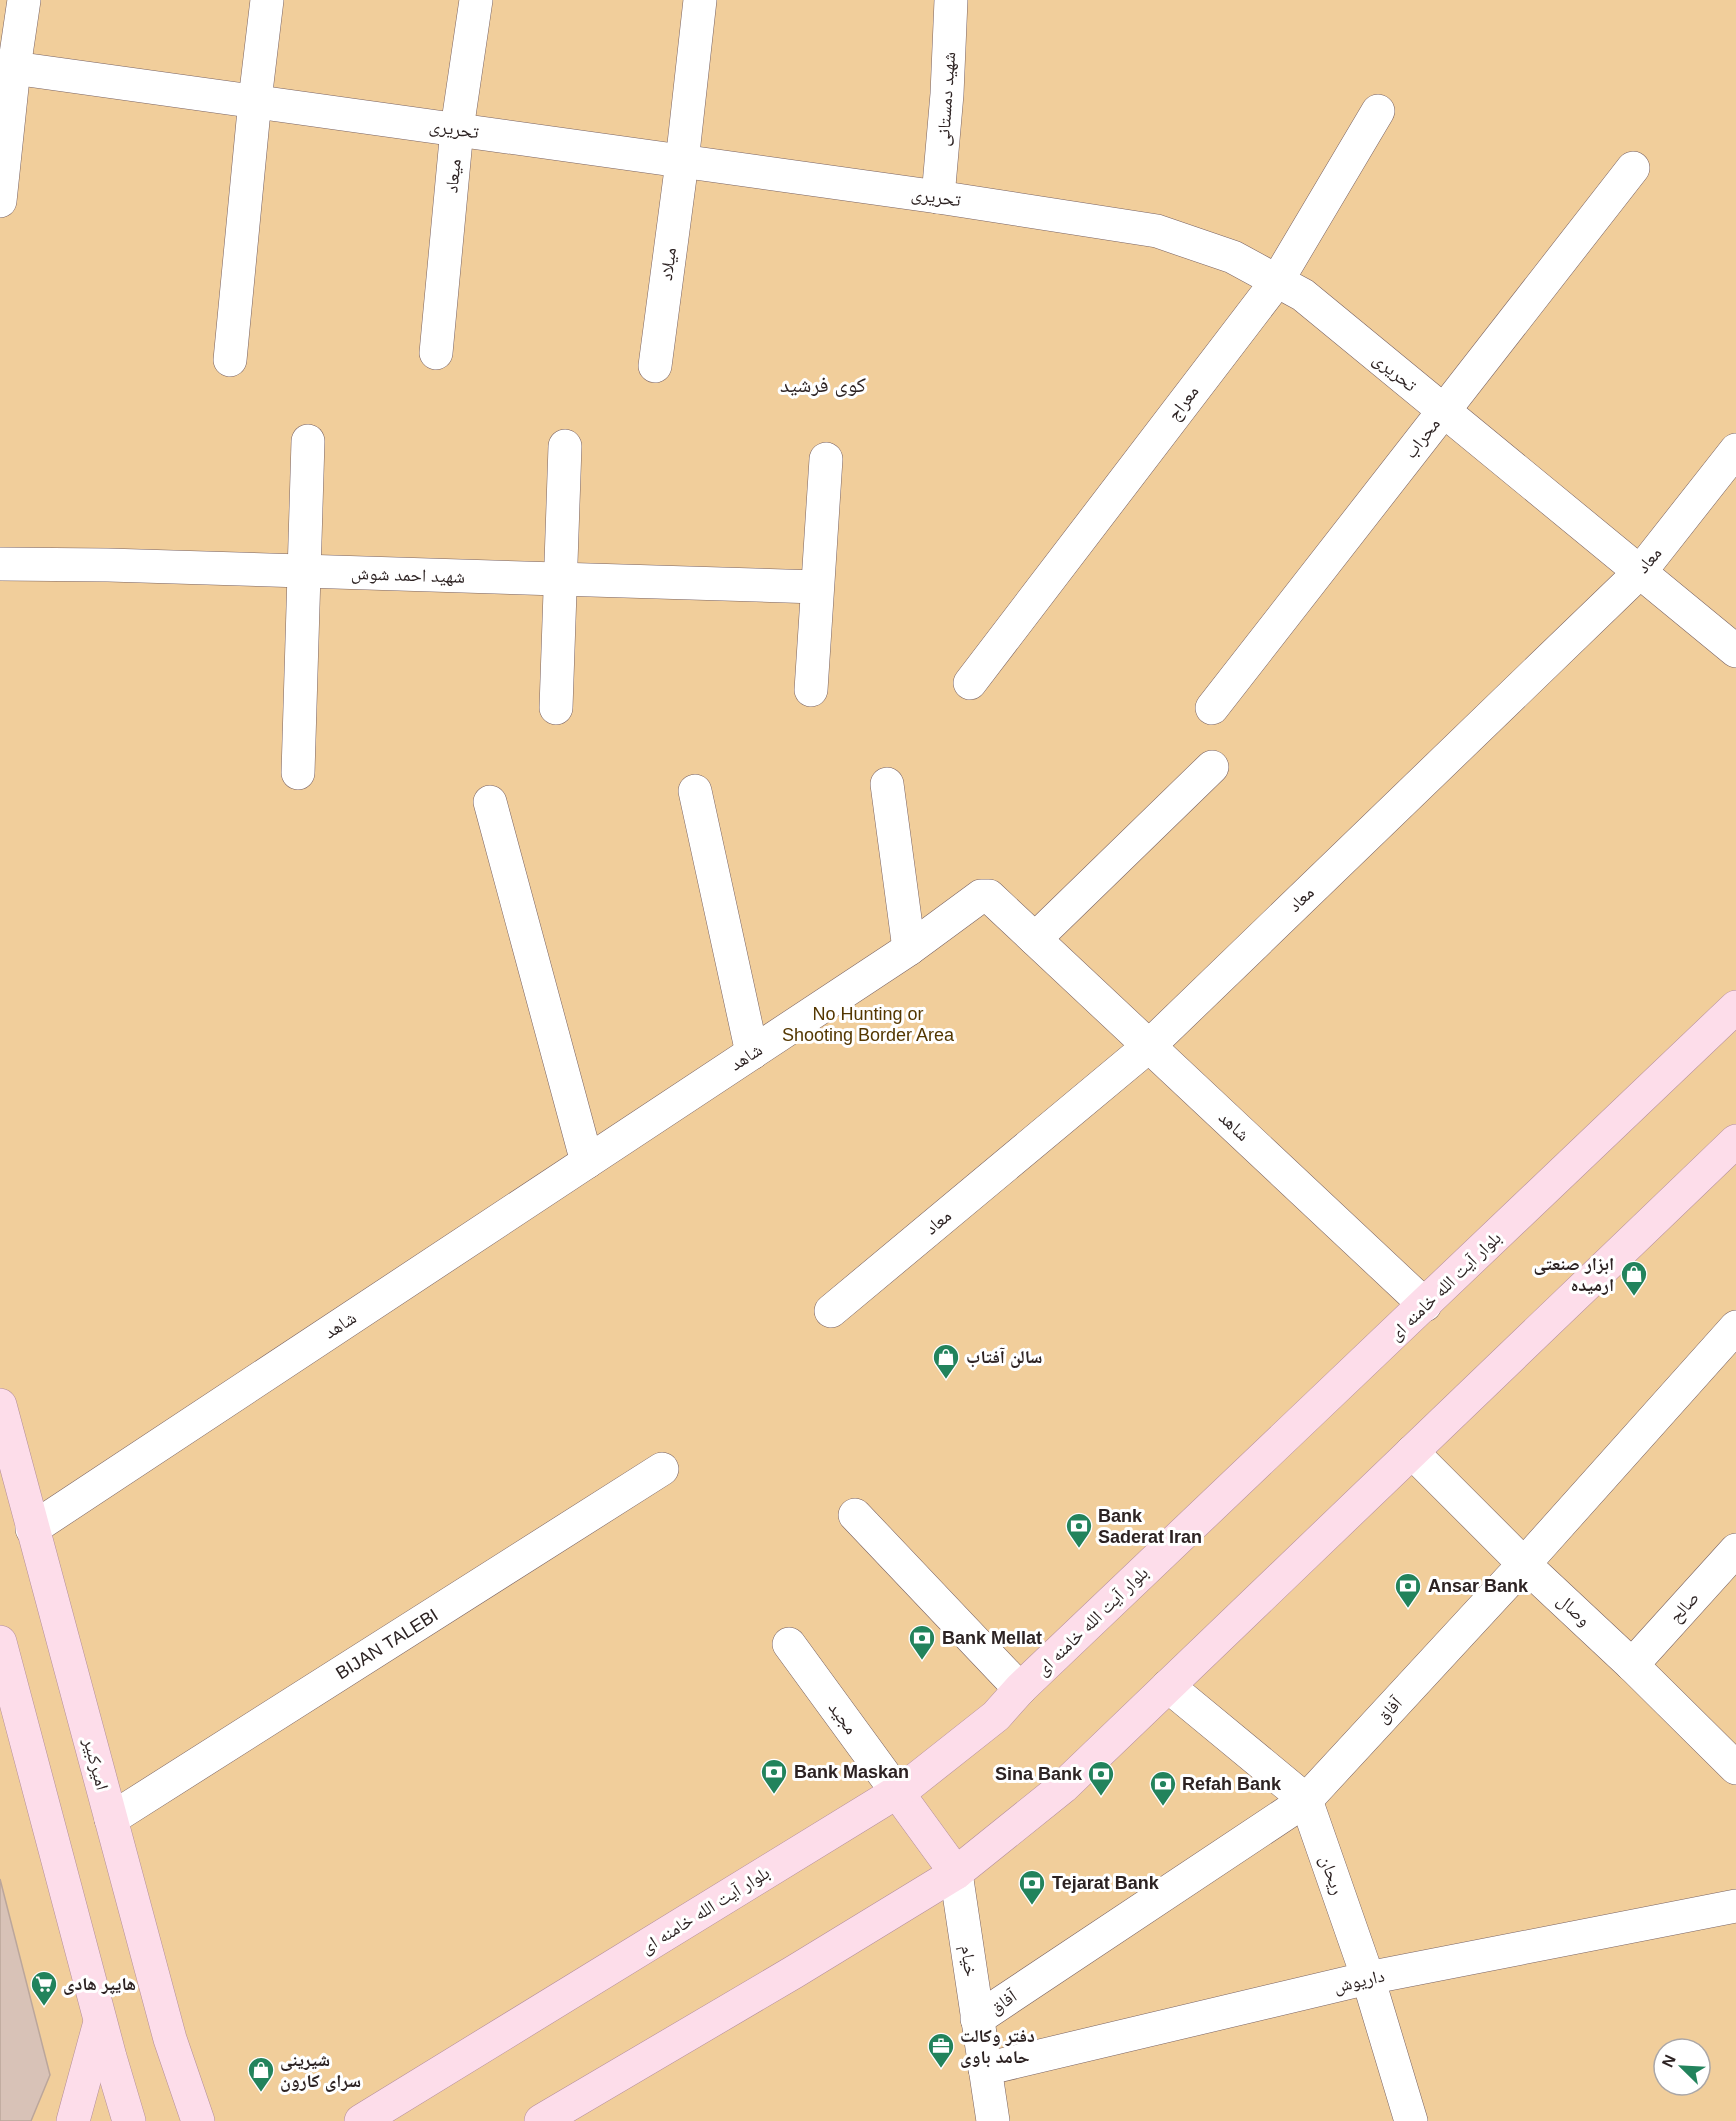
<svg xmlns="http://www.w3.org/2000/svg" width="1736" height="2121" font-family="Helvetica,'Noto Naskh Arabic',sans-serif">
  <rect width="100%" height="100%" fill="#f9dfde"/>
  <path fill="#f1ce9b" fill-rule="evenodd" d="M0,0H1736V2121H0ZM1664,2049H1700V2085H1664Z"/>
  <polygon fill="#d8c2b7" stroke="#bba69b" stroke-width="1.5" points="0,1879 50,2075 31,2121 0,2121"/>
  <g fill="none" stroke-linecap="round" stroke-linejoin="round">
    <g stroke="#796262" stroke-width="34">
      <g id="minor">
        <polyline points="0,66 938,197 1157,231 1233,257 1303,295 1736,651"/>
        <polyline points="938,197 947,94 951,0"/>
        <polyline points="0,201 14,68 24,0"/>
        <polyline points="436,353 457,129 476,0"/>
        <polyline points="230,360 255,100 267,0"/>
        <polyline points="655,366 682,162 700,0"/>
        <polyline points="0,564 108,565 817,587"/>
        <polyline points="970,683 1277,281 1378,111"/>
        <polyline points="811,690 826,459"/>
        <polyline points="556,708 565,446"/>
        <polyline points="1212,708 1633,168"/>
        <polyline points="298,773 308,441"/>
        <polyline points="887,784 909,949"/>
        <polyline points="695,791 752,1053"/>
        <polyline points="490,802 587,1162"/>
        <polyline points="1035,939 1212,767"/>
        <polyline points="831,1311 1149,1046 1640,572 1736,450"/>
        <polyline points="1412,1452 1524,1564 1632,1665 1736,1768"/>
        <polyline points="855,1515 1020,1689"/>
        <polyline points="32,1529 909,949 981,896 989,896 1425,1305"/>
        <polyline points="789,1644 897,1792"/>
        <polyline points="1632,1665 1736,1550"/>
        <polyline points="1168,1686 1306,1800 1368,1978 1411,2121"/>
        <polyline points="111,1819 662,1469"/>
        <polyline points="956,1873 993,2121"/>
        <polyline points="977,2019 1306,1800 1524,1564 1736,1327"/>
        <polyline points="985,2069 1368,1978 1736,1906"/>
      </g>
    </g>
    <g stroke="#b38d9b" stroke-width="34">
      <g id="major">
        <polyline points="0,1405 170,2039 198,2121"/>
        <polyline points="0,1642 110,2057 129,2121"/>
        <polyline points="897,1792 956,1873"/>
        <polyline points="73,2121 100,2022"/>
        <polyline points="361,2121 910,1784 996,1716 1020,1689 1736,1007"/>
        <polyline points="541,2121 794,1972 956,1873 1063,1787 1736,1141"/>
      </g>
    </g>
    <use href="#minor" stroke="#fff" stroke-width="33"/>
    <use href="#major" stroke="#fdddea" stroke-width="33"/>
  </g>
  <defs>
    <g id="shop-pin" transform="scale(1.35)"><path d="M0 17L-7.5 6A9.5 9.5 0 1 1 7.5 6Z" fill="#22835c" stroke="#fff"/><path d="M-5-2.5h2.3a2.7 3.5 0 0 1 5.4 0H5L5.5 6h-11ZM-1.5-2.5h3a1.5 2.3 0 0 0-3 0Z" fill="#fff"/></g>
    <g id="bank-pin" transform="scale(1.35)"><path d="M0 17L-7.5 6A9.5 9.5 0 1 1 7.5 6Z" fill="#22835c" stroke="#fff"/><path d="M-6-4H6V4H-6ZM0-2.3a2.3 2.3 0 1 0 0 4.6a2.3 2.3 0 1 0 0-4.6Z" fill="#fff"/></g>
    <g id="supermarket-pin" transform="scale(1.35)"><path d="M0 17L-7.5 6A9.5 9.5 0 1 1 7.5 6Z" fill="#22835c" stroke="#fff"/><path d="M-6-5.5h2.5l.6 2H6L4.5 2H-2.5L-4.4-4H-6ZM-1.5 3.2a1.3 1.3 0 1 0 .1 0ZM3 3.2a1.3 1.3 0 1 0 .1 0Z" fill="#fff"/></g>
    <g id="office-pin" transform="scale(1.35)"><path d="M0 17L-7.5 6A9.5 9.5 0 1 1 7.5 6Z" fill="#22835c" stroke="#fff"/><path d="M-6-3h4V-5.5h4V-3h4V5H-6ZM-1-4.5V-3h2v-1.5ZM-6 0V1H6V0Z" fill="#fff"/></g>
  </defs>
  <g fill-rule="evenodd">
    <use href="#shop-pin" x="1634" y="1274"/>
    <use href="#shop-pin" x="946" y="1357"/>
    <use href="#bank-pin" x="1079" y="1526"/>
    <use href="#bank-pin" x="1408" y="1586"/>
    <use href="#bank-pin" x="922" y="1638"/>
    <use href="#bank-pin" x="774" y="1772"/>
    <use href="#bank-pin" x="1101" y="1774"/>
    <use href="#bank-pin" x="1163" y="1784"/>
    <use href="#bank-pin" x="1032" y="1883"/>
    <use href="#supermarket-pin" x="44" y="1984"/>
    <use href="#office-pin" x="941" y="2046"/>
    <use href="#shop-pin" x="261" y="2070"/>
  </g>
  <g text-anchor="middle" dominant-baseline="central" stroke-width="6" stroke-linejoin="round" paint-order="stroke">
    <g font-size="18" fill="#2d2323" stroke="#fff">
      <text transform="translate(946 99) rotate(-86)">شهید دمستانی</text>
      <text transform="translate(454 129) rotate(8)">تحریری</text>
      <text transform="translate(453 176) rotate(-84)">میعاد</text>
      <text transform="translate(936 197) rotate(8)">تحریری</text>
      <text transform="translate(668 264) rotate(-82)">میلاد</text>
      <text transform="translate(1395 372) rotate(39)">تحریری</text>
      <text transform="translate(1183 403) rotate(-53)">معراج</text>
      <text transform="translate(1422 438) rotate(-52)">محراب</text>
      <text transform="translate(1649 560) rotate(-50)">معاد</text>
      <text transform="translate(408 575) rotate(2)">شهید احمد شوش</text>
      <text transform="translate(1301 899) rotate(-44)">معاد</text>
      <text transform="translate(746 1057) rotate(-33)">شاهد</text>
      <text transform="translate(1234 1126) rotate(43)">شاهد</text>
      <text transform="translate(938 1222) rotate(-40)">معاد</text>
      <text transform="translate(1445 1286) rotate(-44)">بلوار آیت الله خامنه ای</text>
      <text transform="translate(340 1325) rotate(-33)">شاهد</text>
      <text transform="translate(1684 1607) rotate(-48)">صالح</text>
      <text transform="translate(1574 1610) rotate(43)">وصال</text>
      <text transform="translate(1092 1621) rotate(-44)">بلوار آیت الله خامنه ای</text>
      <text transform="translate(387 1644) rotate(-32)">BIJAN TALEBI</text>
      <text transform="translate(1389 1710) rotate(-47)">آفاق</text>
      <text transform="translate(843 1718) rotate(54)">مجید</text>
      <text transform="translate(96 1764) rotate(75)">امیرکبیر</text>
      <text transform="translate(1332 1875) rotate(71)">ریحان</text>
      <text transform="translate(705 1910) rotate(-32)">بلوار آیت الله خامنه ای</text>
      <text transform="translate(969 1961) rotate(82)">خیام</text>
      <text transform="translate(1359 1981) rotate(-13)">داریوش</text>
      <text transform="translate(1003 2002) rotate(-34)">آفاق</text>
    </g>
    <g font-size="18" fill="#543700" stroke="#fff">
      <text x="868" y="1014">No Hunting or<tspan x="868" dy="21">Shooting Border Area</tspan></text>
    </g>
    <g font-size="18" font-weight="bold" fill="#2d2323" stroke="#fff" text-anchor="start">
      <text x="1614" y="1264" text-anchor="end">ابزار صنعتی<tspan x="1614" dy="21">ارمیده</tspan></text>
      <text x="966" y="1357">سالن آفتاب</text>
      <text x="1098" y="1516">Bank<tspan x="1098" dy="21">Saderat Iran</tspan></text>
      <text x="1428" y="1586">Ansar Bank</text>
      <text x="942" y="1638">Bank Mellat</text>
      <text x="794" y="1772">Bank Maskan</text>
      <text x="1082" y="1774" text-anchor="end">Sina Bank</text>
      <text x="1182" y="1784">Refah Bank</text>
      <text x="1052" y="1883">Tejarat Bank</text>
      <text x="63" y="1984">هایپر هادی</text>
      <text x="960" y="2036">دفتر وکالت<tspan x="960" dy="21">حامد باوی</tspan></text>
      <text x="280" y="2060">شیرینی<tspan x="280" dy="21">سرای کارون</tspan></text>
    </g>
    <g font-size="21" fill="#2d2323" stroke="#fff">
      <text x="823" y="384">کوی فرشید</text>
    </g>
  </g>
  <g transform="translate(1682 2067) rotate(294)"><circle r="28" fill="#ffffff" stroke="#aba7a7" stroke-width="1.5"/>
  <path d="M0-4.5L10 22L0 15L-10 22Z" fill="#22835c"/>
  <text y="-9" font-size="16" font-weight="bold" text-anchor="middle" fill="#2d2323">N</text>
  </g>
</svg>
